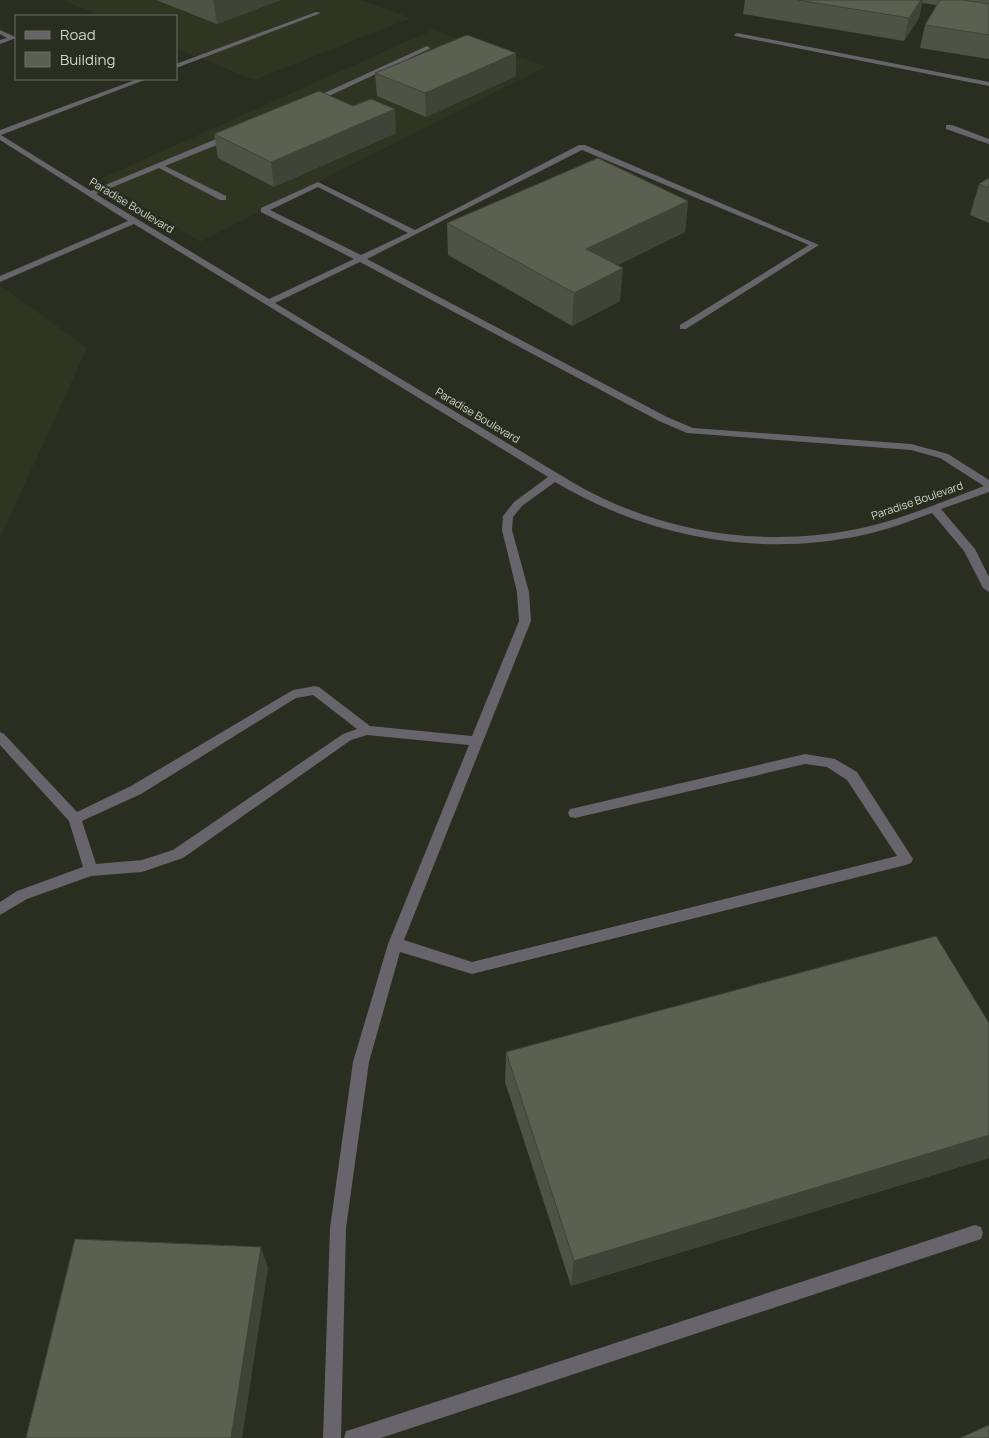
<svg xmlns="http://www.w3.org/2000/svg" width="989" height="1438" font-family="Manrope,sans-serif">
  <rect width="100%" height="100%" fill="#2a2e20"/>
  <g fill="#2f3520">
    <polygon points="62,0 361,0 411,18 254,80 176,48 176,16 101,16"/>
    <polygon points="432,30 547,66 200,242 100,179"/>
    <polygon points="0,285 87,348 0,538"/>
  </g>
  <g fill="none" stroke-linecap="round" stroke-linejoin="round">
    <g fill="#67646b" fill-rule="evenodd">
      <polygon points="316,12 321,13 176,68 176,64"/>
      <polygon points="0,30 15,37 16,38 0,44 0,40 7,38 0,34"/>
      <polygon points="737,33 989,82 989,86 735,36 734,35"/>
      <polygon points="427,46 430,48 429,49 314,103 307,101"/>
      <path d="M138,79H147L1,135L91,191L228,134H234V138L165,166L226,196V200H220L159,168L96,194L269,299L354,259L261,212V208L318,182L415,230L579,145H585L819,245L686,329H680V325L809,245L582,150L367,259L667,417L693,428L911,444L948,454L989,480V492L941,509L975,549L989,577V592L983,588L964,551L932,513C910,521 887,530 863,535C757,558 648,537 555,482L522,506L513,517L512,530L529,592L531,621L404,940L472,962L897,856L847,780L827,767L805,764L575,818L570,817L568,813L570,809L575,808L805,754L835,759L857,772L913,859L911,863L906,865L472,974L400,952L369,1062L346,1228L341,1438H323L330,1228L353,1062L388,944L469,745L367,735L351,740L183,858L142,872L91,876L27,899L0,915V902L17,891L83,867L69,821L0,745V732L4,734L77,812L131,786L293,690L315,686L319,687L370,726L472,736L519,621L517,592L502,530L503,516L514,502L548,477L134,224L0,282V276L128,221L0,140V130ZM318,187L408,233L361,255L270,210ZM360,262L659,421L687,433L911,450L940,458L984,486C944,501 903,519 862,528C763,549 659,533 572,482L275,303ZM313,695L357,729L343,734L173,850L142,860L96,864L82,821L141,794L296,698Z"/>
      <polygon points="946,125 952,125 989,139 989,144 946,129"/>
      <polygon points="975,1225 981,1227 983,1233 981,1239 975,1241 381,1438 344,1438 346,1431 353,1429"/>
    </g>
  </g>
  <g fill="#4e5345">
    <polygon points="156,0 280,0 217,24"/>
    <polygon points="745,0 989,0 989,59 920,48 925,25 937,5 922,3 919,18 904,41 743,14"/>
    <polygon points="516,53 516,76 426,117 377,96 375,73"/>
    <polygon points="396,133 274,187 218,158 214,134"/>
    <polygon points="989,178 989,223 970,215 979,184"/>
    <polygon points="688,201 685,232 617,265 620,301 572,326 448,255 447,223"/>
    <polygon points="989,1023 989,1158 571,1286 505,1082 506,1052"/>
  </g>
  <g fill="#404338">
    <polygon points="213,0 280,0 217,24"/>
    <polygon points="921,0 923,0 919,18 904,41 909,18"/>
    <polygon points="516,53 516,76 426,117 425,93"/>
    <polygon points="395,109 396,133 274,187 271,162"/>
    <polygon points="688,201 685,232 584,282 586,249"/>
    <polygon points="623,268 620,301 572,326 574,293"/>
    <polygon points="989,1135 989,1158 571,1286 574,1261"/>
    <polygon points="261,1247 268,1268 242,1438 231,1438"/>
  </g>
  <g fill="#5b6050" stroke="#404338">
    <polygon points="798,0 921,0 909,18"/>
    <polygon points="940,0 963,0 989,4 989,35 925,25"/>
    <polygon points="467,35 516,53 425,93 375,73"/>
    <polygon points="319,91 353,106 371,99 395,109 271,162 214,134"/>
    <polygon points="598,158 688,201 586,249 623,268 574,293 447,223"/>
    <polygon points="989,178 989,188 979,184"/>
    <polygon points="936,936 989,1023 989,1135 574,1261 506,1052"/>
    <polygon points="75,1239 261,1247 231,1438 26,1438"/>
    <polygon points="989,1425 989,1438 960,1438"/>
  </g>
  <g text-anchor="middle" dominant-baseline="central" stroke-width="4.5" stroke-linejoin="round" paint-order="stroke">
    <g font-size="11" fill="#d1d4cb" stroke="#2a2e20">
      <text transform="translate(132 205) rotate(31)">Paradise Boulevard</text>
      <text transform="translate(478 415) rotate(31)">Paradise Boulevard</text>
      <text transform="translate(917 500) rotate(-19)">Paradise Boulevard</text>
    </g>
  </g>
  <rect x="15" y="15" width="162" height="65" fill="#2a2e20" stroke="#6d7064"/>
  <rect x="25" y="31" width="25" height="8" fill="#67646b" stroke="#6d7064"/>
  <text x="60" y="40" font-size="15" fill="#d1d4cb">Road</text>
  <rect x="25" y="52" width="25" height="15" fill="#5b6050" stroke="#6d7064"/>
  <text x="60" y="65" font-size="15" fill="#d1d4cb">Building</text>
</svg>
